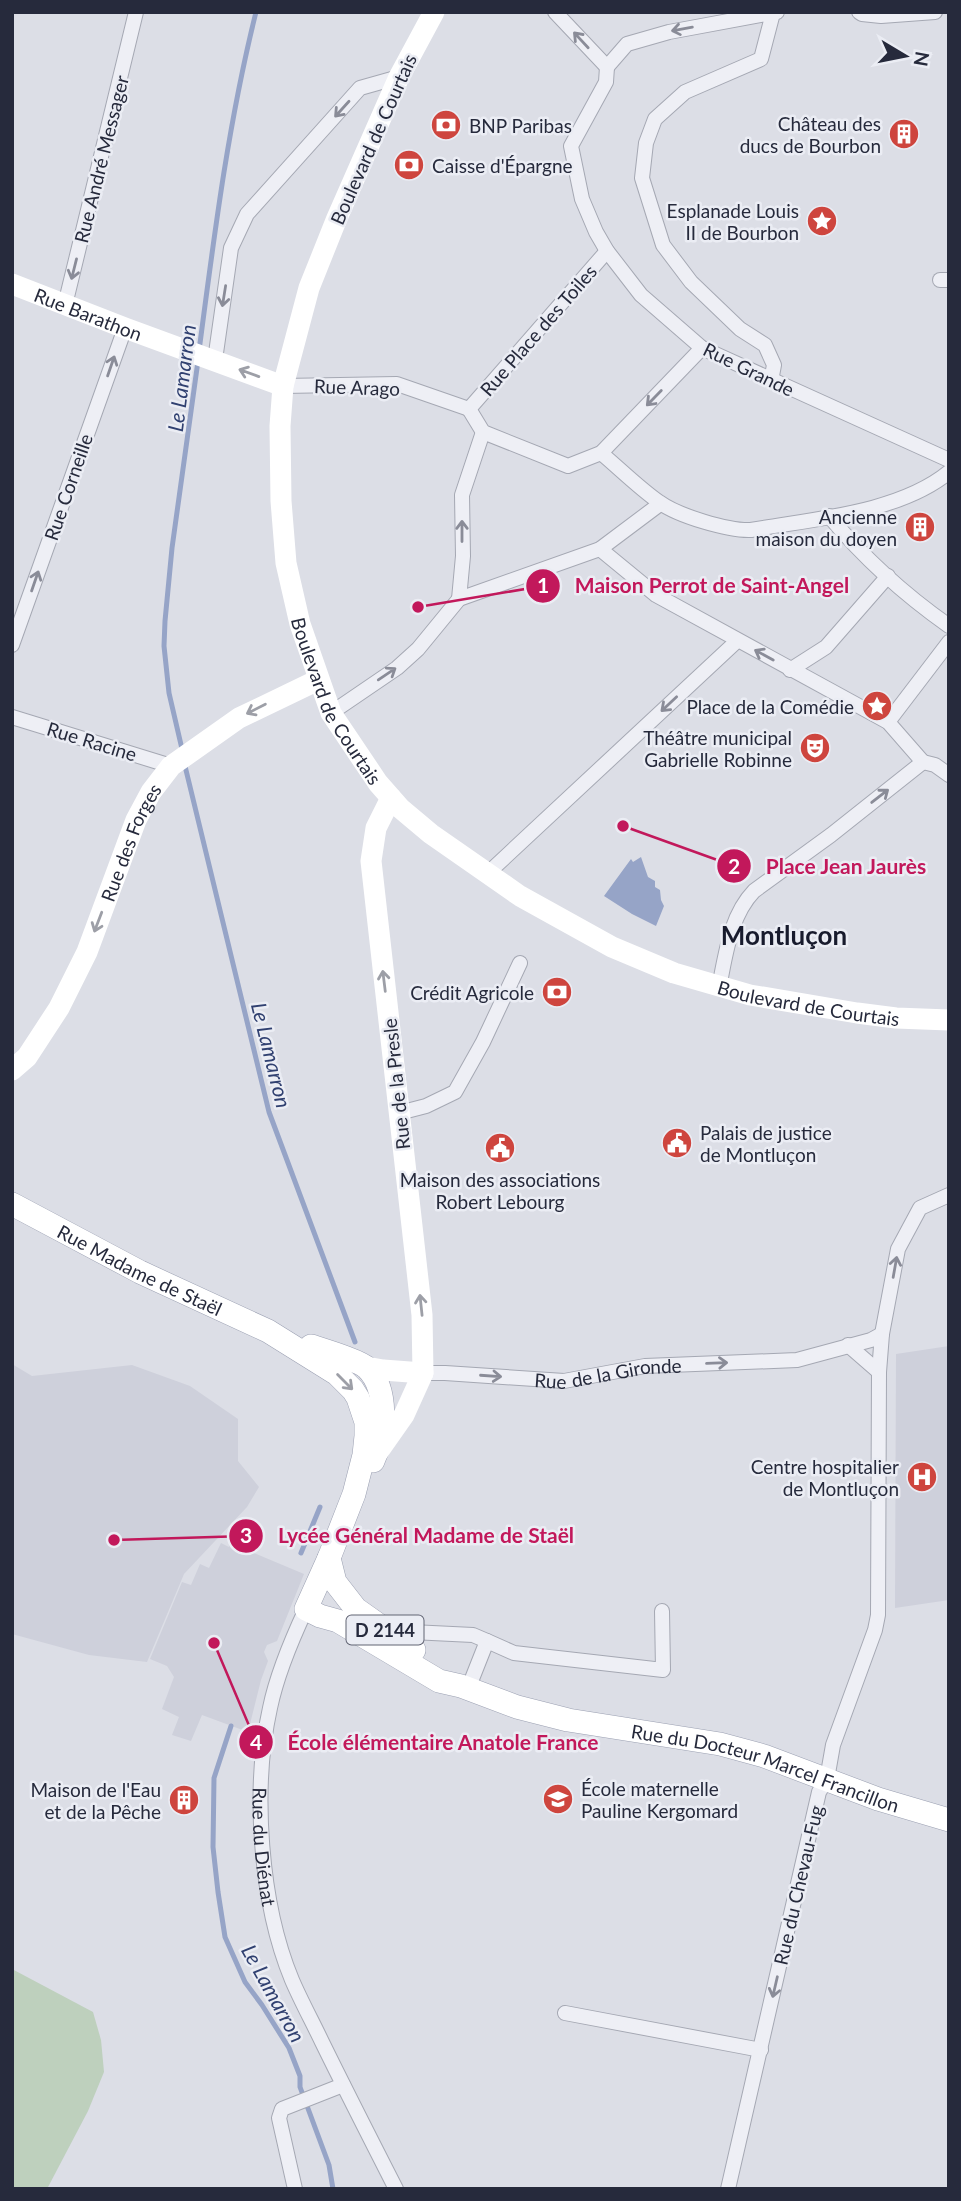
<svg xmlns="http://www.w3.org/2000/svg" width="961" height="2201" font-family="Lato,sans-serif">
  <rect width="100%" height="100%" fill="#dcdee6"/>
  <g fill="#ced0db">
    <polygon points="949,1346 949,1600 895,1608 896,1354"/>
    <polygon points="12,1364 32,1376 132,1365 190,1386 238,1419 238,1461 259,1487 247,1507 184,1574 147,1662 89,1655 12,1634"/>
    <polygon points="221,1543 229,1547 230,1543 304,1574 277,1641 267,1645 264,1652 268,1661 261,1680 248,1732 202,1715 191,1741 172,1735 179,1717 162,1709 174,1677 167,1666 150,1659 182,1582 191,1585 200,1564 209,1568"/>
  </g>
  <polygon fill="#bed0bd" points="12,1969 93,2012 101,2040 104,2072 88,2111 47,2189 12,2189"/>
  <polygon fill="#96a4c7" points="641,857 648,877 655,881 655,887 660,890 661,900 664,906 656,926 632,914 604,896 631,859 633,862"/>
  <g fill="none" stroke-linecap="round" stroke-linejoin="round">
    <g stroke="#96a4c7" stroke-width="5">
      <path d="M199,351C214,237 228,124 256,12"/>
      <polyline points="182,749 169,693 164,646 165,621 172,548 198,361"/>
      <polyline points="185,766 269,1112 355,1342"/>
      <polyline points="301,1553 320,1507"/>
      <polyline points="231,1726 214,1778 213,1847 218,1892 225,1937 245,1982 262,2005 289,2048 300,2076 300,2087 329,2165 333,2189"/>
    </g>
    <g stroke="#a5a8b3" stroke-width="16">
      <g id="street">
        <polyline points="555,12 607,67"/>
        <polyline points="859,12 862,14 881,16 935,12"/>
        <polyline points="607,67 606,82 571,146 582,199 596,232 607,251 641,295 702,348 949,460"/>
        <polyline points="607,67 627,44 669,32 777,12"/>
        <polyline points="940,280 949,280"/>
        <polyline points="65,305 136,12"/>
        <polyline points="215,360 231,248 247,214 360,88 399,77"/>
        <polyline points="771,381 774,365 765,345 740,329 691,282 663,245 642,178 646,143 655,119 685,92 761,59 773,13"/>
        <polyline points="283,386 397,384 469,409"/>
        <polyline points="469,409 483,432 568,466 601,453 702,348"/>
        <polyline points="469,409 607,251"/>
        <path d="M601,453C620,469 639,488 659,502C678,516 729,531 751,530C813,519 899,513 949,472"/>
        <path d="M829,516C863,557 905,595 949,626"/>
        <path d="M600,549L656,595L888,722L923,762L831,835L754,891C730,916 726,954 719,987"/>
        <polyline points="459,599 463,556 462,495 483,432"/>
        <polyline points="12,645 125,328"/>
        <polyline points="790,670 826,647 888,576"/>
        <polyline points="331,713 397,668 418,649 459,599 600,549 660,504"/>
        <polyline points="12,717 171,766"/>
        <polyline points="888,722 949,642"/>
        <polyline points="923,762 935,765 949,775"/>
        <polyline points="487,874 737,641"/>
        <polyline points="399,1113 426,1106 455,1092 483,1042 520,963"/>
        <polyline points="848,1345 879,1372"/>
        <path id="s1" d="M423,1373H445L564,1381L645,1366L797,1360L871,1340L882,1334"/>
        <path id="s2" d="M306,1609C291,1641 277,1674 270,1708C252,1789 260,1903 292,1980C301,2001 312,2021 322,2042C346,2091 371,2140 396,2189"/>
        <polyline points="391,1631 473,1635 487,1641 468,1689"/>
        <polyline points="487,1641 514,1653 663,1670 662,1611"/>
        <polyline points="565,2013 761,2050"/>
        <polyline points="295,2189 279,2118 282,2109 343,2085"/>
        <polyline points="728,2189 819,1792 827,1779 833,1745 875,1630 878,1615 879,1372 882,1334 898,1249 920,1208 949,1195"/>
      </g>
    </g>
    <g stroke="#9ba0b2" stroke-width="24">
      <g id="primary">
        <path id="s6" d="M12,1204L140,1272L268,1331L337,1374L353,1390L358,1398L366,1422V1436L364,1455L354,1494L329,1558L306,1609L320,1616L338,1621L439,1681L461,1686L517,1707L568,1720L720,1744L764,1756L878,1799L949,1820"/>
        <path d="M311,1346C323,1350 360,1361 367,1368C389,1389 385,1436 373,1461"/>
        <polyline points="329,1558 335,1582 356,1609 414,1650"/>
      </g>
    </g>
    <use href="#street" stroke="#eeeff5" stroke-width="14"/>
    <g stroke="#fff" stroke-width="21">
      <path id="s3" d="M434,12L399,77L337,218L309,288L283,386L280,426L281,501L286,563L300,624L331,713L378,783L400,808L431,834L520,896L612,947L674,973L750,995L857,1013L896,1018L949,1020"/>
      <path id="s4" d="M12,284L125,328L283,386"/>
      <path id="s5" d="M12,1070L27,1057L59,1008L87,952L136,820L151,792L171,766L239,718L318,680"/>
      <polyline points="366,1367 383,1370 423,1373"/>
      <polyline points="378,1452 404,1415 423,1373 422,1315 371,861 376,828 391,798"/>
    </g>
    <use href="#primary" stroke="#fff" stroke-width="23"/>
  </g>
  <defs><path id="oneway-shaft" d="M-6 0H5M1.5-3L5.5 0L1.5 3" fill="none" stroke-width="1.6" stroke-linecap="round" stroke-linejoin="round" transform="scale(1.75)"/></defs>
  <g stroke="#8a8c98">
    <use href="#oneway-shaft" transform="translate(682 29) rotate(170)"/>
    <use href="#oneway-shaft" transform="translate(581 40) rotate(-133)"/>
    <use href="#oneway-shaft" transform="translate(342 109) rotate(132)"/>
    <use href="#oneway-shaft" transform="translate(74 269) rotate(104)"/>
    <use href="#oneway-shaft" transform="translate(224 296) rotate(99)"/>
    <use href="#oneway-shaft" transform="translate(111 366) rotate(-71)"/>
    <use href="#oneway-shaft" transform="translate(654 398) rotate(134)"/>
    <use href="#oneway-shaft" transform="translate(462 531) rotate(-90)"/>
    <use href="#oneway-shaft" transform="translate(35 581) rotate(-71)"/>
    <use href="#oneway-shaft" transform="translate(764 655) rotate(-151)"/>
    <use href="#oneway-shaft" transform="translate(387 674) rotate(-34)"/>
    <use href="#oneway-shaft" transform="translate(669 704) rotate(137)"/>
    <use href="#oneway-shaft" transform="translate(880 796) rotate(-38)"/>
    <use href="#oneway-shaft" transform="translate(895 1267) rotate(-80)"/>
    <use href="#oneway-shaft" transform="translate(717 1363) rotate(-2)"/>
    <use href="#oneway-shaft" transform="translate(491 1376) rotate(4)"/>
    <use href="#oneway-shaft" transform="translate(775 1987) rotate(103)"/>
  </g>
  <g stroke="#9d9fa7">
    <use href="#oneway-shaft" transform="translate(249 373) rotate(-160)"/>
    <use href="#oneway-shaft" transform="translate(256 709) rotate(153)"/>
    <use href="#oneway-shaft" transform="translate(98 922) rotate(111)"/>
    <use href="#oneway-shaft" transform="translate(384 981) rotate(-97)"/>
    <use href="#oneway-shaft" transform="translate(421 1305) rotate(-96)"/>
    <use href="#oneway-shaft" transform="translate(345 1382) rotate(45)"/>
  </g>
  <defs>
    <g id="bank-disc" transform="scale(1.575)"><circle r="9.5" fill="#ce453e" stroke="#ebedf4"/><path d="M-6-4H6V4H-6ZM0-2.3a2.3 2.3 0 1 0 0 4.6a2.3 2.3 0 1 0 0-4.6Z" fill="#fff"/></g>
    <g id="building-disc" transform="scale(1.575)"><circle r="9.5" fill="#ce453e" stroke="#ebedf4"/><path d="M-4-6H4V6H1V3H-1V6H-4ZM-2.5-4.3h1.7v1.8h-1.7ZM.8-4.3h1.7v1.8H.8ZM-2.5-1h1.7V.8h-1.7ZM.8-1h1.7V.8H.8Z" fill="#fff"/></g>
    <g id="sight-disc" transform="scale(1.575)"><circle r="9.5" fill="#ce453e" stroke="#ebedf4"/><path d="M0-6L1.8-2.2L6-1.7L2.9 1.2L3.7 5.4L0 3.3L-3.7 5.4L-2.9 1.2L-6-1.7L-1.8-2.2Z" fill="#fff"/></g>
    <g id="theatre-disc" transform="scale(1.575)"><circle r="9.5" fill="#ce453e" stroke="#ebedf4"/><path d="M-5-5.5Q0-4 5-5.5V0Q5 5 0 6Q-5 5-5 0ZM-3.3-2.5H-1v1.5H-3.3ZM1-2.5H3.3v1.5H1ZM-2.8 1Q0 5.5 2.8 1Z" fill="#fff"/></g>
    <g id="civic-disc" transform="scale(1.575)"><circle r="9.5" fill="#ce453e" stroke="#ebedf4"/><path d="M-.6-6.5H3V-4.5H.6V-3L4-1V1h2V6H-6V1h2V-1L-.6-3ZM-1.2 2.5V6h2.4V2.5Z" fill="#fff"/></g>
    <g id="hospital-disc" transform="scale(1.575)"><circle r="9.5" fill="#ce453e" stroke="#ebedf4"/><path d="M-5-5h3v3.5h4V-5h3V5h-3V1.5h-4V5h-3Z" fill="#fff"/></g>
    <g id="school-disc" transform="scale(1.575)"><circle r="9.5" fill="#ce453e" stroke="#ebedf4"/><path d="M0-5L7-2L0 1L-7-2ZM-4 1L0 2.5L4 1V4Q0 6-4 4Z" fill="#fff"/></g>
  </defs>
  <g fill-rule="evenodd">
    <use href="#bank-disc" x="446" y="125"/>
    <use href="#building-disc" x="904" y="134"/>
    <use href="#bank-disc" x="409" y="165"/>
    <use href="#sight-disc" x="822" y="221"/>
    <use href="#building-disc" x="920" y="527"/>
    <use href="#sight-disc" x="877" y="706"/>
    <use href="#theatre-disc" x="815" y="748"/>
    <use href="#bank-disc" x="557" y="992"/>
    <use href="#civic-disc" x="677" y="1143"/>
    <use href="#civic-disc" x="500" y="1148"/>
    <use href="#hospital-disc" x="922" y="1477"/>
    <use href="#school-disc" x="558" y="1799"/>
    <use href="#building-disc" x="184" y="1800"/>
  </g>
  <g text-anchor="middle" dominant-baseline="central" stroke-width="5" stroke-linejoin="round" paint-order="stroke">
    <rect fill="#ebedf4" stroke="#616473" stroke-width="2" x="346.5" y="1615.5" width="77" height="29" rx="5"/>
    <g font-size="18" font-weight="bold" fill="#262a3c">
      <text x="385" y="1630">D 2144</text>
    </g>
    <g font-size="19" fill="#262a3c" stroke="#ebedf4" text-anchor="end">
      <text x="881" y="123">Château des<tspan x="881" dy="22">ducs de Bourbon</tspan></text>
      <text x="469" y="125" text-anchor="start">BNP Paribas</text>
      <text x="432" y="165" text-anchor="start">Caisse d'Épargne</text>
      <text x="799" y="210">Esplanade Louis<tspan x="799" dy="22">II de Bourbon</tspan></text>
      <text x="897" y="516">Ancienne<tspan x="897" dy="22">maison du doyen</tspan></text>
      <text x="854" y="706">Place de la Comédie</text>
      <text x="792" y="737">Théâtre municipal<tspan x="792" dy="22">Gabrielle Robinne</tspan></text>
      <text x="534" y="992">Crédit Agricole</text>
      <text x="700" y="1132" text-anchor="start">Palais de justice<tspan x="700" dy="22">de Montluçon</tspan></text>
      <text x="500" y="1179" text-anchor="middle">Maison des associations<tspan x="500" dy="22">Robert Lebourg</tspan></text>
      <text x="899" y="1466">Centre hospitalier<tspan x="899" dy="22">de Montluçon</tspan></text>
      <text x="581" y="1788" text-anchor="start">École maternelle<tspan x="581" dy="22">Pauline Kergomard</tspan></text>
      <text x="161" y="1789">Maison de l'Eau<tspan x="161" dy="22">et de la Pêche</tspan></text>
    </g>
    <g font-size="19" fill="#262a3c" stroke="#ebedf4">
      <text transform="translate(373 139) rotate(-66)">Boulevard de Courtais</text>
      <text transform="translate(101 159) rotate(-76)">Rue André Messager</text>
      <text stroke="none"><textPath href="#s4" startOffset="82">Rue Barathon</textPath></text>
      <text transform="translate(538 330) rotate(-49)">Rue Place des Toiles</text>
      <text transform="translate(749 369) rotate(26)">Rue Grande</text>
      <text transform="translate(357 387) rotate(2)">Rue Arago</text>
      <text transform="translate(68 487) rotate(-71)">Rue Corneille</text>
      <text stroke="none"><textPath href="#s3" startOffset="730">Boulevard de Courtais</textPath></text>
      <text transform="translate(92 741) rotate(17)">Rue Racine</text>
      <text stroke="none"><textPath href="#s5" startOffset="259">Rue des Forges</textPath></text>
      <text stroke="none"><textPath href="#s3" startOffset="1316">Boulevard de Courtais</textPath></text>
      <text transform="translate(396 1084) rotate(-96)">Rue de la Presle</text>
      <text stroke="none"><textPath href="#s6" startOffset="144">Rue Madame de Staël</textPath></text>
      <text stroke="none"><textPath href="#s1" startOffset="186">Rue de la Gironde</textPath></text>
      <text stroke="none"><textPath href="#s6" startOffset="1113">Rue du Docteur Marcel Francillon</textPath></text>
      <text stroke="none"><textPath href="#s2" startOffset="245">Rue du Diénat</textPath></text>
      <text transform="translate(798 1885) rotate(-77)">Rue du Chevau-Fug</text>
    </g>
    <g font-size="21" font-style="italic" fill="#304070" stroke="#ebedf4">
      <text transform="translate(181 378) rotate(-83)">Le Lamarron</text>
      <text transform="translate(272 1055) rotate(76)">Le Lamarron</text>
      <text transform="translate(274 1993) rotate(61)">Le Lamarron</text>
    </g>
    <g font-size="26" font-weight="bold" fill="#181b2d" stroke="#ebedf4">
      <text x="784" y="935">Montluçon</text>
    </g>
  </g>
  <path fill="none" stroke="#c2185b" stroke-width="2.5" d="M418 607L543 586M623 826L734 866M114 1540L246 1536M214 1643L256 1742"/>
  <g fill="#c2185b" stroke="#ebedf4" stroke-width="2.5">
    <circle cx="418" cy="607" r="7"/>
    <circle cx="623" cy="826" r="7"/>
    <circle cx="114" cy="1540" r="7"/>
    <circle cx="214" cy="1643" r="7"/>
    <circle cx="543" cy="586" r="18"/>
    <circle cx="734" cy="866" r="18"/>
    <circle cx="246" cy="1536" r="18"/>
    <circle cx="256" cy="1742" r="18"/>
  </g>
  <g font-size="21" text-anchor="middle" font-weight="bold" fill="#fff">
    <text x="543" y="593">1</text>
    <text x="734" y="874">2</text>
    <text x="246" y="1543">3</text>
    <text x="256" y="1750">4</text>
  </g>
  <g font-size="21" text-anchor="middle" font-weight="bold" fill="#c2185b" stroke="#ebedf4" stroke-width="5" stroke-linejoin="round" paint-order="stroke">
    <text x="712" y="593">Maison Perrot de Saint-Angel</text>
    <text x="846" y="874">Place Jean Jaurès</text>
    <text x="426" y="1543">Lycée Général Madame de Staël</text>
    <text x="443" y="1750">École élémentaire Anatole France</text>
  </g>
  <rect width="961" height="2201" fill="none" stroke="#262a3c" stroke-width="28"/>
  <g transform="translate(905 56) rotate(100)" stroke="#ebedf4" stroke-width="5" paint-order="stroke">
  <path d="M0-5L12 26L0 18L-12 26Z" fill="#262a3c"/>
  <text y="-10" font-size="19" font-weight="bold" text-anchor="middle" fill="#262a3c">N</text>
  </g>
</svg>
